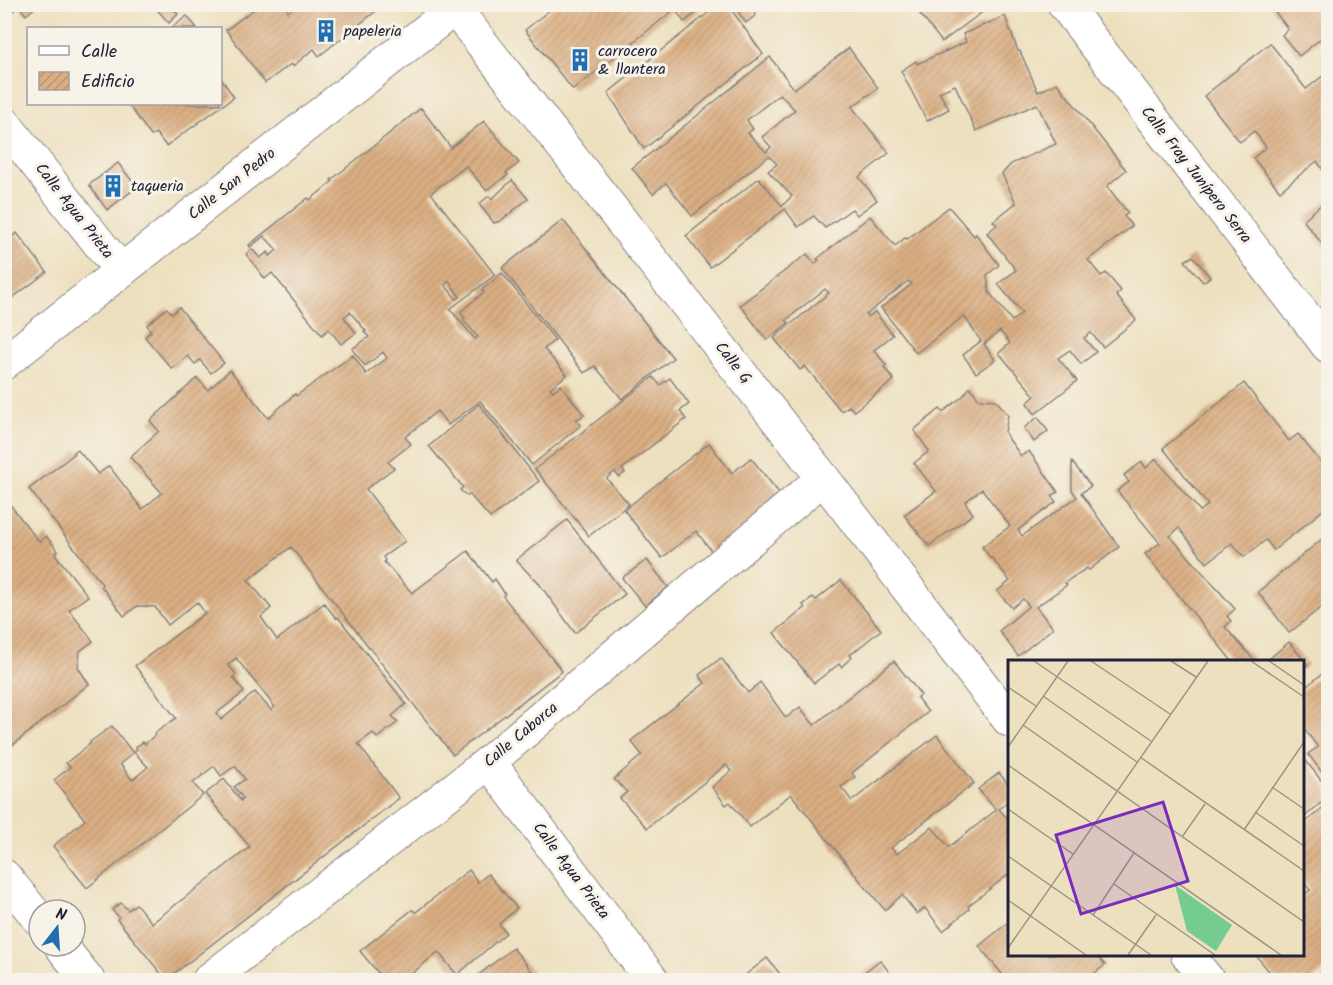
<svg xmlns="http://www.w3.org/2000/svg" width="1333" height="985" font-family="Kalam,sans-serif">
  <defs>
    <pattern id="building-hatch" width="6" height="6" patternUnits="userSpaceOnUse" patternTransform="scale(1.5)"><rect width="6" height="6" fill="#daae82"/><path d="M-1 1l2-2M0 6l6-6M5 7l2-2" fill="none" stroke="#bb9571"/></pattern>
  </defs>
  <rect width="100%" height="100%" fill="#f7f3e8"/>
  <filter id="ink" filterUnits="userSpaceOnUse"><feTurbulence type="fractalNoise" baseFrequency=".0167" numOctaves="2"/><feDisplacementMap in="SourceGraphic" scale="12" xChannelSelector="R" yChannelSelector="G"/><feConvolveMatrix kernelMatrix="1 2 1 2 8 2 1 2 1" color-interpolation-filters="sRGB"/></filter>
  <filter id="wash" filterUnits="userSpaceOnUse"><feTurbulence type="fractalNoise" baseFrequency=".008" numOctaves="4" result="noise"/><feDisplacementMap in="SourceGraphic" scale="24" xChannelSelector="R" yChannelSelector="G"/><feGaussianBlur stdDeviation="1.35" result="paint"/><feColorMatrix in="noise" values="0 0 0 0 0 0 0 0 0 0 0 0 0 0 0 0 0 1.4 0 .05"/><feComposite in="paint" operator="in"/></filter>
  <g filter="url(#wash)">
    <rect width="100%" height="100%" fill="#ede0bf"/>
    <g id="blocks">
      <g fill="url(#building-hatch)" fill-rule="evenodd">
        <polygon points="5,4 39,4 26,15 19,6 9,14 5,8"/>
        <polygon points="152,4 169,4 178,14 169,23"/>
        <polygon points="261,4 283,4 288,12 298,4 385,4 319,56 314,49 293,66 291,64 265,83 226,30"/>
        <polygon points="557,4 708,4 684,22 675,9 573,90 525,30"/>
        <polygon points="741,4 746,4 756,15 746,23 736,9"/>
        <polygon points="912,4 993,4 942,42"/>
        <polygon points="1269,4 1328,4 1328,33 1299,56 1282,35 1288,29"/>
        <polygon points="718,5 728,5 763,54 644,149 608,93"/>
        <polygon points="187,16 197,28 171,28"/>
        <polygon points="1005,16 1018,51 1020,51 1038,92 1057,83 1126,170 1107,186 1128,213 1124,216 1132,226 1088,260 1101,276 1106,273 1121,291 1116,295 1136,320 1103,347 1091,333 1084,338 1096,352 1081,364 1070,350 1058,358 1077,381 1035,414 1027,403 1035,396 999,353 1010,343 1000,331 984,344 995,360 976,373 963,355 981,341 964,316 916,353 881,308 912,284 908,281 866,315 868,317 875,312 893,335 874,350 886,365 884,367 894,380 854,411 849,406 841,411 805,366 800,370 774,338 829,293 825,289 786,320 789,323 767,340 740,305 807,254 815,264 819,260 817,259 870,216 895,246 905,238 907,239 949,207 974,236 976,234 999,265 987,275 989,292 1012,321 1022,313 998,284 1016,270 987,233 997,225 993,221 1016,203 1002,174 1011,164 1056,144 1037,104 976,131 955,85 939,92 949,109 927,121 901,71 916,61 917,64 966,42 963,34"/>
        <polygon points="1270,43 1306,89 1328,72 1328,165 1323,170 1317,161 1280,191 1253,158 1266,147 1254,131 1240,142 1204,96"/>
        <path d="M849,48L878,88L852,107L889,153L859,177L877,200L857,215L852,209L825,228L814,216L798,227L785,209L710,267L686,236L759,178L782,206L792,196L768,171L777,164L769,156L692,216L666,183L653,194L632,168L770,57L794,89ZM780,94L795,110L762,137L771,147L766,152L748,133L753,129L747,120Z"/>
        <polygon points="220,77 234,97 166,146 156,133 151,136 128,104 220,104"/>
        <path d="M421,108L451,148L484,121L519,163L506,173L508,175L486,190L466,166L431,193L495,275L450,309L475,339L478,337L463,320L465,318L460,312L484,292L482,290L502,273L555,340L544,349L567,375L550,388L553,391L561,385L584,415L576,420L581,425L532,465L480,401L448,425L437,411L405,437L411,444L388,462L394,468L366,489L405,541L383,557L385,560L384,562L412,593L468,551L492,582L495,579L505,594L503,596L562,671L453,755L291,547L248,580L271,608L261,617L277,640L324,603L336,618L338,617L406,704L392,716L398,722L377,738L373,733L358,744L399,798L166,980L117,919L119,917L112,910L121,903L128,910L136,904L152,923L250,847L205,794L224,779L241,801L243,798L234,787L245,779L235,766L221,776L214,766L193,783L203,795L87,888L53,846L85,820L54,780L70,767L66,763L91,743L90,742L112,726L133,753L120,764L132,780L148,767L134,752L137,749L136,747L143,742L145,744L156,734L155,733L176,718L135,666L205,613L197,602L168,625L155,607L137,606L124,616L101,586L102,584L29,489L74,454L73,453L77,449L98,474L109,466L142,509L162,493L130,457L159,431L150,421L197,378L208,390L230,370L268,418L295,394L296,396L353,355L366,374L387,358L383,352L365,366L352,349L369,337L364,332L366,331L350,312L344,317L356,333L341,344L329,329L322,335L272,273L265,279L246,254L252,249L260,258L268,252L270,256L277,250L264,236L250,247L249,245L308,198L310,200L333,181L331,180ZM449,281L460,297L456,299L445,285ZM236,658L275,707L271,710L255,692L221,720L217,713L244,692L233,677L236,674L228,665Z"/>
        <polygon points="118,163 137,187 107,210 89,185"/>
        <polygon points="512,180 528,199 500,221 494,223 479,204 489,196 492,199"/>
        <polygon points="1328,199 1328,251 1303,220"/>
        <polygon points="4,217 12,227 8,230 13,236 17,233 47,272 4,304"/>
        <polygon points="563,220 673,358 622,399 595,366 584,373 502,268"/>
        <polygon points="1193,256 1210,277 1203,282 1185,261"/>
        <polygon points="179,307 224,363 211,373 200,360 195,364 188,356 172,369 145,337 151,331 147,325 167,308 172,314"/>
        <polygon points="653,377 660,385 670,378 689,404 680,411 686,419 622,469 625,473 619,477 615,472 608,477 607,479 629,504 589,536 535,469"/>
        <polygon points="1244,383 1289,441 1298,434 1328,471 1328,506 1274,550 1266,540 1244,557 1232,543 1207,563 1179,528 1170,536 1235,609 1227,616 1231,621 1225,627 1255,661 1232,661 1145,554 1160,543 1117,491 1129,482 1124,475 1142,462 1146,468 1156,459 1200,511 1208,505 1163,448"/>
        <polygon points="970,387 979,399 996,400 1008,415 1005,432 1008,438 1021,456 1029,451 1058,492 1052,496 1056,502 1018,530 1022,536 1077,497 1072,490 1072,462 1091,486 1081,493 1119,547 1089,570 1087,568 1070,579 1065,583 1067,585 1036,607 1053,628 1018,656 999,631 1029,606 1023,599 1012,608 997,591 1010,581 992,558 991,559 982,547 1010,526 982,489 965,502 973,514 929,546 904,515 936,491 914,463 929,451 914,430 940,409 943,412 963,396"/>
        <polygon points="479,404 539,481 490,518 469,494 467,496 460,490 463,487 429,446"/>
        <polygon points="1038,417 1048,431 1034,442 1024,428"/>
        <polygon points="709,443 732,473 751,458 783,498 713,553 696,531 662,558 624,510"/>
        <polygon points="4,497 37,539 40,542 46,536 58,551 55,554 88,596 69,610 93,641 80,651 78,667 89,684 4,752"/>
        <polygon points="567,520 625,594 575,633 535,578 534,579 516,560"/>
        <polygon points="1328,534 1328,602 1289,633 1258,592"/>
        <polygon points="647,560 668,587 645,606 622,578"/>
        <polygon points="841,580 881,630 850,655 852,657 841,667 839,664 814,683 774,633 805,608 803,605 813,597 816,600"/>
        <polygon points="1289,642 1308,665 1302,670 1302,661 1270,661 1269,659"/>
        <polygon points="721,658 748,693 760,682 786,718 800,707 814,725 894,661 921,695 917,698 928,712 852,773 855,777 841,787 852,801 937,735 974,783 891,848 897,854 932,827 949,847 996,810 978,789 999,773 1009,785 1009,800 999,809 1009,820 1009,874 968,906 969,909 943,931 925,908 917,914 902,895 885,910 862,883 791,794 750,827 730,802 726,805 712,787 731,771 726,765 647,828 620,798 627,792 614,779 642,755 631,741 705,683 699,675"/>
        <polygon points="1328,669 1328,780 1308,754 1318,747 1302,726 1302,690"/>
        <polygon points="1302,756 1328,789 1328,805 1326,807 1328,809 1328,967 1312,980 1276,980 1255,954 1302,954 1302,896 1310,890 1303,881 1302,882 1302,825 1325,806 1322,802 1302,819"/>
        <polygon points="469,870 478,882 488,874 517,908 499,924 506,933 457,975 438,952 404,980 384,980 360,951 412,910 416,912"/>
        <polygon points="1009,922 1009,954 1095,954 1105,965 1086,980 1007,980 979,946"/>
        <polygon points="513,948 539,980 472,980"/>
        <polygon points="767,958 785,980 739,980"/>
        <polygon points="880,960 889,972 878,980 854,980"/>
      </g>
    </g>
  </g>
  <g filter="url(#ink)">
    <use href="#blocks" fill-opacity="0" stroke="#88817d" stroke-width="1.5"/>
    <g fill="none" stroke-linecap="round" stroke-linejoin="round">
      <g stroke="#88817d" stroke-width="35">
        <g id="minor">
          <polyline points="451,4 823,478 1009,720"/>
          <polyline points="1064,4 1328,346"/>
          <polyline points="4,123 121,271"/>
          <polyline points="489,762 652,980"/>
          <polyline points="4,876 39,919"/>
          <polyline points="61,946 88,980"/>
          <polyline points="1187,954 1208,980"/>
          <polyline points="209,980 489,762 823,478"/>
        </g>
      </g>
      <g stroke="#88817d" stroke-width="35">
        <polyline id="tertiary" points="4,363 460,4"/>
      </g>
      <use href="#minor" stroke="#fff" stroke-width="33"/>
      <use href="#tertiary" stroke="#fff" stroke-width="33"/>
    </g>
  </g>
  <defs>
    <g id="building-bare" transform="scale(1.8)"><path d="M-4-6H4V6H1V3H-1V6H-4ZM-2.5-4.3h1.7v1.8h-1.7ZM.8-4.3h1.7v1.8H.8ZM-2.5-1h1.7V.8h-1.7ZM.8-1h1.7V.8H.8Z" fill="#1f6fb2" stroke="#f7f3e8" stroke-width="2.5" paint-order="stroke"/></g>
  </defs>
  <g fill-rule="evenodd">
    <use href="#building-bare" x="326" y="31"/>
    <use href="#building-bare" x="580" y="60"/>
    <use href="#building-bare" x="113" y="186"/>
  </g>
  <g text-anchor="middle" dominant-baseline="central" stroke-width="6" stroke-linejoin="round" paint-order="stroke">
    <g font-size="16" fill="#22223b" stroke="#f7f3e8" text-anchor="start">
      <text x="344" y="31">papeleria</text>
      <text x="598" y="51">carrocero<tspan x="598" dy="18">&amp; llantera</tspan></text>
      <text x="131" y="186">taqueria</text>
    </g>
    <g font-size="16" fill="#22223b" stroke="#f7f3e8">
      <text transform="translate(1196 175) rotate(52)">Calle Fray Junípero Serra</text>
      <text transform="translate(232 184) rotate(-38)">Calle San Pedro</text>
      <text transform="translate(74 211) rotate(52)">Calle Agua Prieta</text>
      <text transform="translate(733 363) rotate(52)">Calle G</text>
      <text transform="translate(521 735) rotate(-40)">Calle Caborca</text>
      <text transform="translate(571 871) rotate(53)">Calle Agua Prieta</text>
    </g>
  </g>
  <g transform="translate(1008 660)">
    <rect width="296" height="296" fill="#ede0bf"/>
    <path d="M167,225L224,265L208,291L179,271Z" fill="#75cc90"/>
    <path fill="none" stroke="#9c948a" stroke-width="1.5" d="M26,1L143,81M83,1L162,54M163,1L188,17M243,1L296,37M261,1L296,25M0,27L28,46M35,36L129,102M15,65L296,262M0,87L60,1M132,97L296,211M0,105L273,295M264,127L296,149M0,149L65,194M247,152L296,186M236,170L296,82M174,177L197,144M0,196L143,295M106,224L207,295M0,240L78,295M85,255L126,193M0,288L200,1M120,295L148,255"/>
    <path fill="#7b2cbf" fill-opacity="0.15" stroke="#7b2cbf" stroke-width="3" d="M155,142L180,221L73,254L48,175Z"/>
    <rect width="296" height="296" fill="none" stroke="#22223b" stroke-width="3"/>
  </g>
  <rect width="1333" height="985" fill="none" stroke="#f7f3e8" stroke-width="24"/>
  <rect x="27" y="27" width="195" height="78" fill="#f7f3e8" stroke="#a29fa3" stroke-width="1.5"/>
  <rect x="39" y="46" width="30" height="9" fill="#ffffff" stroke="#a29fa3" stroke-width="1.5"/>
  <text x="81" y="57" font-size="18" fill="#22223b">Calle</text>
  <rect x="39" y="72" width="30" height="18" fill="url(#building-hatch)" stroke="#a29fa3" stroke-width="1.5"/>
  <text x="81" y="87" font-size="18" fill="#22223b">Edificio</text>
  <g transform="translate(57 928) rotate(17)"><circle r="28" fill="#f7f3e8" stroke="#a29fa3" stroke-width="1.5"/>
  <path d="M0-4.5L10 22L0 15L-10 22Z" fill="#1f6fb2"/>
  <text y="-9" font-size="16" font-weight="bold" text-anchor="middle" fill="#22223b">N</text>
  </g>
</svg>
